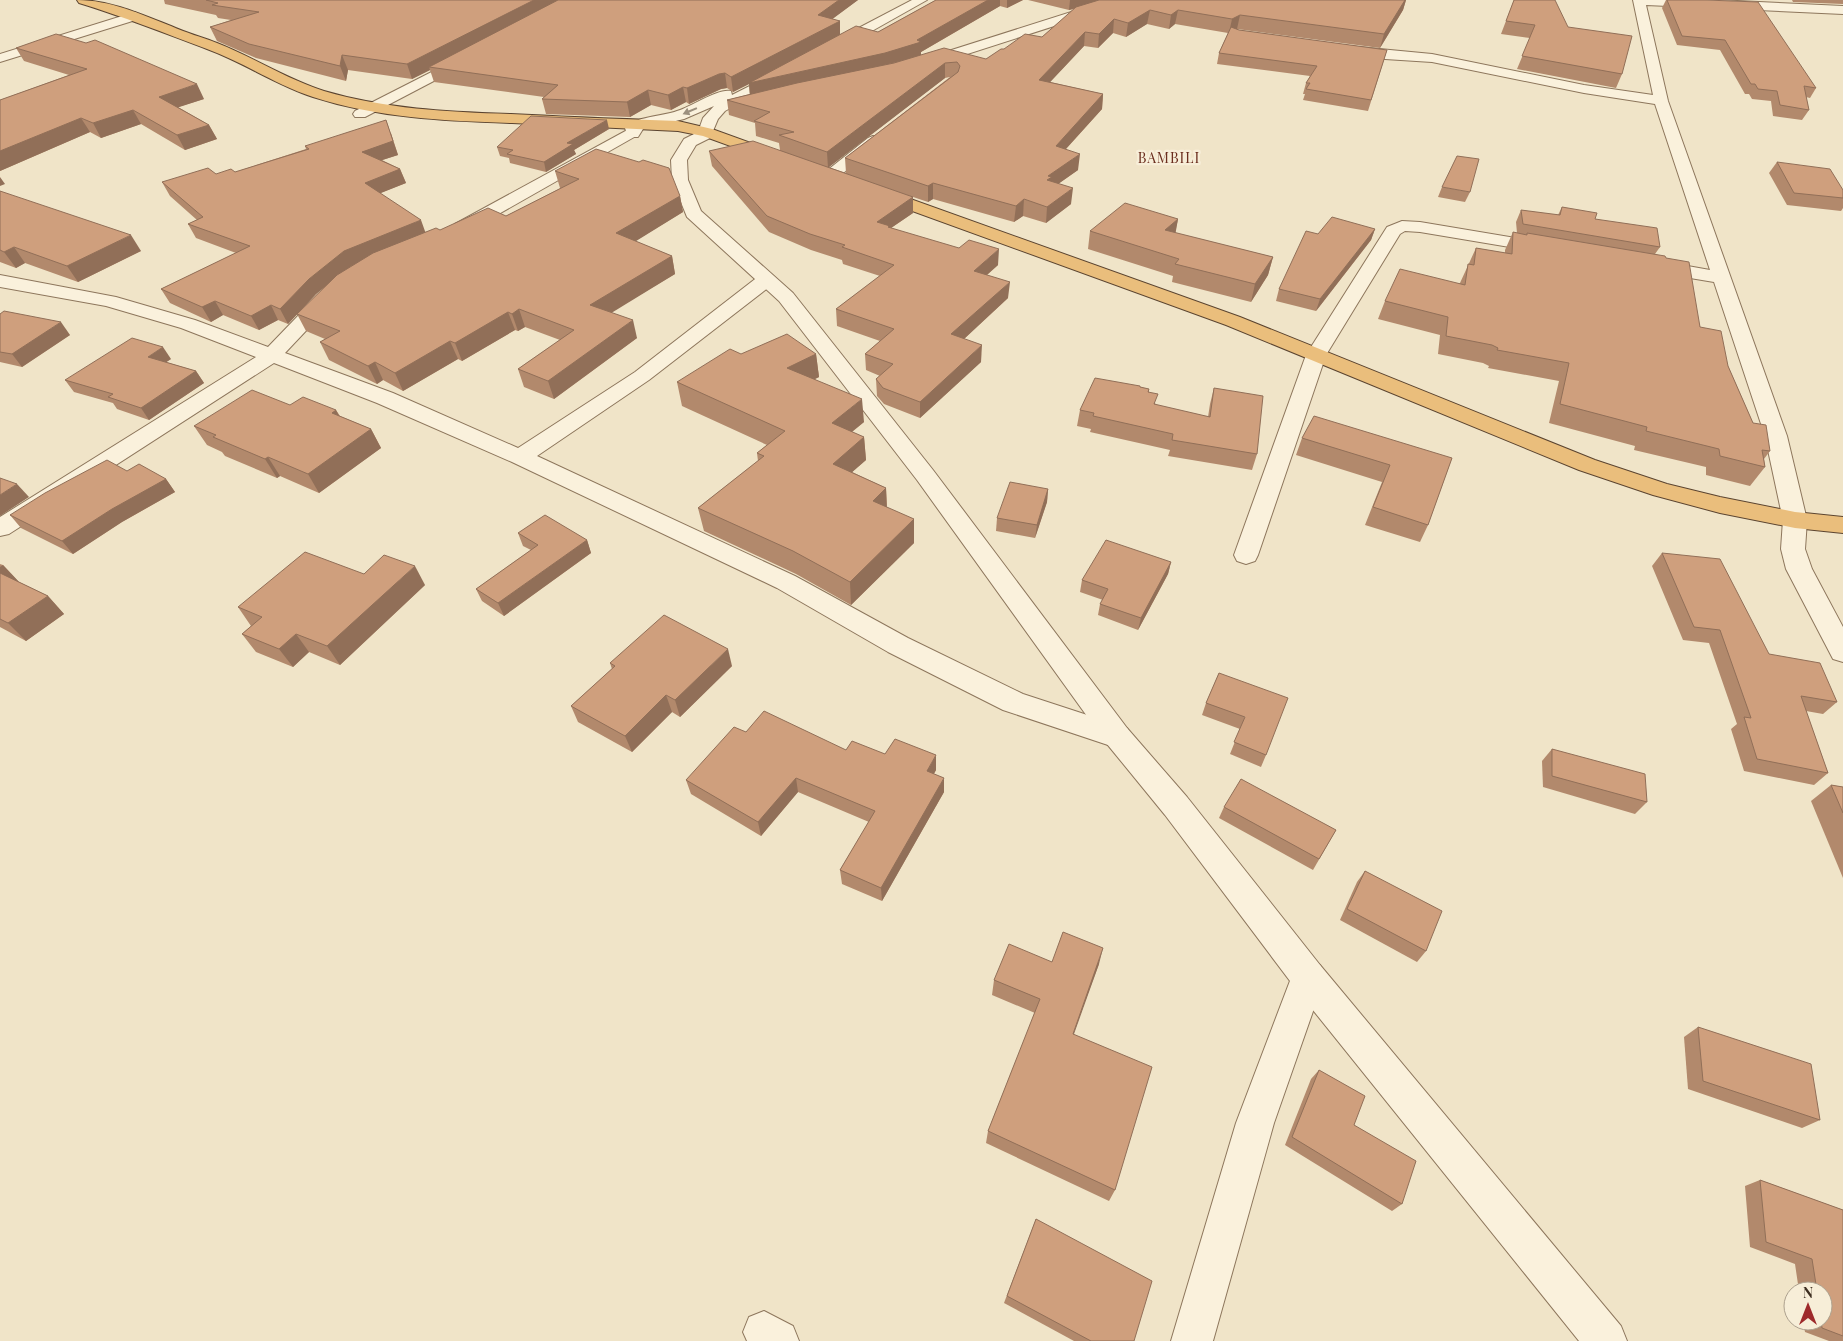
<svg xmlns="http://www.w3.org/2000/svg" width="1843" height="1341" font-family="'Playfair Display',serif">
  <rect width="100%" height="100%" fill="#f0e4c8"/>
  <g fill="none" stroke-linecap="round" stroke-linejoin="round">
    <g stroke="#8d765c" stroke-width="2">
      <g id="minor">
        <polygon points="1109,0 1128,0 1126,3 930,66 925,67 918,63 920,60"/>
        <polygon points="1633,0 1716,0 1843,6 1843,14 1646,5 1668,101 1787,436 1807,520 1805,549 1812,569 1843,627 1843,662 1833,659 1786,569 1781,549 1783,520 1765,436 1714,282 1654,272 1648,270 1645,266 1648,262 1654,260 1710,270 1655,104 1584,93 1432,62 1385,59 1348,54 1341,50 1348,46 1432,54 1584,85 1653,95"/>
        <polygon points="135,12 141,16 139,19 0,62 0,54"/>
        <polygon points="465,55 470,56 472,59 470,62 365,117 355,117 353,114 355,111"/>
        <polygon points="631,128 636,130 639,133 636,136 467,232 461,233 455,232 452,228 455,224"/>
        <polygon points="873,136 878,138 881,141 878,144 836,179 824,179 822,176 824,173 868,138"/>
        <polygon points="1402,221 1420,222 1545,243 1551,244 1554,248 1551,252 1545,253 1420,232 1405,231 1400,234 1326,355 1258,555 1255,561 1246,564 1237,561 1234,555 1306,355 1387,227"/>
        <polygon points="766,274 773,276 775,280 773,284 649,380 537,456 795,576 908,638 1023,694 1127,728 1131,736 1127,744 1117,748 1003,710 888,652 777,588 512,462 377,403 274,363 9,534 0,536 0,517 256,357 181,328 106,306 0,287 0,275 116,297 195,320 268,347 321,292 328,290 335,292 338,296 335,300 285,353 393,393 518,448 635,372 759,276"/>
        <polygon points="1308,960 1320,965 1325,977 1274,1123 1213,1341 1171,1341 1236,1123 1296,965"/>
        <polygon points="764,1311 793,1326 799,1341 747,1341 743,1332 749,1317"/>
      </g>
    </g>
    <g stroke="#8d765c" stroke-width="2">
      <g id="tertiary">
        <polygon points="912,0 927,0 840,49 835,50 828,46 830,43"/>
        <path d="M783,69L788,70L790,73L788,76L725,111L718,119L710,138L696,145L687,160L688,180L701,211L793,293L933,470L1127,728L1187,797L1320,965L1621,1326L1627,1341H1579L1296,989L1165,815L1107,744L917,480L779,301L687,217L672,180L671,160L684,139L698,132L703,118L714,106L684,119L643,129L638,137H628L625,128C633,117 664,116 677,111C691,107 718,88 731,91L732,95Z"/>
      </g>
    </g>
    <g stroke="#5b4430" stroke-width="2">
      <g id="trunk">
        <path d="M77,0C110,0 141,14 171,26C186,33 202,37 217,43C253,57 286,79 324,91C385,109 448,112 511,114C567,117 622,119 678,121L712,129L781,154L783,157L781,160H769L703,136L678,131C623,128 567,126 512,123C445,121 378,118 313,97C276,85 243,62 207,49C164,33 122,16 79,3Z"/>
        <polygon points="877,187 1240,317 1595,460 1667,484 1720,497 1795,512 1843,517 1843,533 1795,528 1720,513 1653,495 1579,470 1226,325 871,196 869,192 871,188"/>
      </g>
    </g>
    <use href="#minor" fill="#faf1dc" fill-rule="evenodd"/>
    <use href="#tertiary" fill="#faf1dc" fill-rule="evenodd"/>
    <use href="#trunk" fill="#eabe7c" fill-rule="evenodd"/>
  </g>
  <g fill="#b2896c" fill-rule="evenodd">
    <path d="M164,0H858L832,19L840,21V34L878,32L936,0H1023L1007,8L1000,6L921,52V55L986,59L1004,49L1042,37L1074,9L1069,10L1028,0H1406L1403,10L1380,48L1237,29L1239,30L1387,50L1368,111L1303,100L1305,94H1303L1306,83L1310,76L1217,64L1219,53L1228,33L1175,24L1169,29L1147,24L1126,37L1113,33L1098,48L1084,46L1050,82L1103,94L1102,109L1066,149L1078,170L1058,184L1071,204L1046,223L1023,216L1014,222L933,199L928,202L913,197V213L891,228L998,265L987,275L1008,298L964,339L981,362L920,418L884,404L877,396L876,379L880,376L866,370L865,354L880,341L837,326L836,309L880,276L843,264L842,260L811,250L769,232L712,166L709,151L780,150L779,143L756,136L755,123L729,115L727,100L750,94L749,84L733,92L727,88L721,89L689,104L686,102L671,110L651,105L630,117L546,114L542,99L544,97L434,82L430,70L412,79L348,70L346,81L256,58L217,41L210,27L231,20L218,18L216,15L165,4ZM950,77L845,158L846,173L828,167L945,78Z"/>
    <polygon points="1514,0 1622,74 1616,88 1517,69 1530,38 1501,34"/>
    <polygon points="1666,0 1706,0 1816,88 1810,98 1806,97 1809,110 1802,120 1773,116 1771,101 1752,99 1749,94 1745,94 1720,50 1677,45 1662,8"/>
    <polygon points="1792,0 1843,0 1843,4 1793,2"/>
    <polygon points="16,48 204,99 178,107 209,125 217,139 185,150 141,124 101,138 90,132 0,171 0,100 69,75 24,61"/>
    <polygon points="609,129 574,150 576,154 546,172 510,163 509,158 500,156 497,147"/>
    <polygon points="391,133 398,155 382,160 400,169 406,183 380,193 425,232 440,230 506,216 561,188 560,188 555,171 680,196 683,212 635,241 672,256 675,274 611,312 637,338 554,399 524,387 518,369 560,340 525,327 518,331 515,330 462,361 458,359 403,391 383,380 377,384 329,360 320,342 325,339 306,331 297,314 327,285 316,294 288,324 278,320 259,330 223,315 211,322 170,303 161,289 236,253 196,238 188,224 197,220 170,196 162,182 235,172 306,149 305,146"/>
    <polygon points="1777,162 1843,190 1843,208 1841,211 1787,205 1769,173"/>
    <polygon points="1442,187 1470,192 1465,202 1438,197"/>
    <polygon points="0,191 141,251 78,282 25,263 16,268 0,262"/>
    <polygon points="1562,207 1595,219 1660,247 1655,254 1666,258 1700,327 1728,366 1753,423 1770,451 1764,459 1765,467 1750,486 1706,475 1706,467 1634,450 1635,446 1549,423 1559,381 1488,368 1489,366 1483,363 1438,354 1440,335 1378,319 1385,301 1460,283 1476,248 1505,253 1505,250 1513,232 1517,233 1516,222 1521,210 1558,215"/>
    <polygon points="1178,219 1175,233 1273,257 1268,275 1251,302 1172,282 1173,276 1088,249 1090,231"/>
    <polygon points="1375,229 1371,240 1316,311 1276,301 1279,289 1318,234"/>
    <polygon points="0,314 70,335 22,367 0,362"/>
    <polygon points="741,354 816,354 819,377 815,379 864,422 852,432 864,437 866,460 852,472 886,488 887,507 914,543 851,605 796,574 704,531 698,508 758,461 757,453 767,445 682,406 677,382"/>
    <polygon points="171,359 166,362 196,371 204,383 149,420 117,409 113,403 74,392 65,380"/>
    <polygon points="1140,387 1149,389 1149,392 1156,405 1208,417 1210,404 1214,388 1257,454 1252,470 1168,456 1170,450 1090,432 1091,429 1077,426 1080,410"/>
    <polygon points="290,405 336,410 340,416 371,429 381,448 319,493 280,476 277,478 225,456 222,452 207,445 194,426"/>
    <polygon points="1302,438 1452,458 1428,525 1420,542 1365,525 1382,482 1296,455"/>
    <polygon points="127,471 166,479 175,492 122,522 73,554 21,528 10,515"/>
    <polygon points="1048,489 1047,502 1035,538 996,531 997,518"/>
    <polygon points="518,533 587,540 591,553 504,616 482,601 476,589 531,550 523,546"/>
    <polygon points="1662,553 1769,654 1837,702 1823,714 1806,711 1828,773 1814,785 1744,771 1731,729 1737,724 1709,643 1683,640 1652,566"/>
    <polygon points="1171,562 1168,574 1138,630 1098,615 1100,604 1103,600 1080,592 1082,580"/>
    <polygon points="0,564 3,565 19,582 48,596 64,614 26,641 0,627"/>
    <polygon points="364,574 425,585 340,665 309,652 293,667 256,652 242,634 251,626 238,607"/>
    <polygon points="610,663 732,666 680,717 672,712 632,752 578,722 571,706 612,669"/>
    <polygon points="1219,673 1266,755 1261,767 1230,754 1240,729 1202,715 1206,703"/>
    <polygon points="746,732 846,750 885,754 936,770 934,774 944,792 882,901 842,884 840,870 869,822 798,792 761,836 691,794 686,780"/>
    <polygon points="1552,749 1647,802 1635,814 1543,787 1542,761"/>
    <polygon points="1831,785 1843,787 1843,878 1811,801"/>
    <polygon points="1224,807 1336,830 1313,870 1219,818"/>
    <polygon points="1365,871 1426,951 1417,962 1340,920 1357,882"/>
    <polygon points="1052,962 1099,964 1073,1034 1115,1190 1109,1201 986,1143 988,1131 1035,1013 992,995 994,980"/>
    <polygon points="1698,1027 1820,1120 1802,1128 1688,1089 1684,1037"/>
    <polygon points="1319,1070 1354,1125 1402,1204 1392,1211 1285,1145 1311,1079"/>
    <polygon points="1760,1180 1843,1210 1843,1341 1829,1341 1805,1332 1803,1321 1823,1321 1823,1291 1799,1291 1795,1264 1750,1247 1745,1186"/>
    <polygon points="1036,1219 1134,1341 1074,1341 1004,1303"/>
  </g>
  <g fill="#916f58">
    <polygon points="534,0 564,0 429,67 430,70 412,79 407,64"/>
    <polygon points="839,0 858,0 819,29 818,15"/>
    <polygon points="988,0 1000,0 1000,6 921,52 921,56 750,98 749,84 733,92 731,77 840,21 840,35 917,40"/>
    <polygon points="1007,0 1023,0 1007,8"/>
    <polygon points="1070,0 1103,0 1069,10"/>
    <polygon points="1405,0 1406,0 1403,10 1380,48 1384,34"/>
    <polygon points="1150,10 1147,24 1126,37 1128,23"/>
    <polygon points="1178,10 1175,24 1169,29 1171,15"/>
    <polygon points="1240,15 1237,29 1229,33 1232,19"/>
    <polygon points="1114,19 1113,33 1098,48 1099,34"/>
    <polygon points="1085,32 1084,46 1038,95 1039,80"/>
    <polygon points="342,55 348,70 346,81 340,66"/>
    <polygon points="945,63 945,78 828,168 827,152"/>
    <polygon points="725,73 727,88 721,89 689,104 687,88 719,74"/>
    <polygon points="197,84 204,99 167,111 159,97"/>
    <polygon points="683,87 686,102 671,110 668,95"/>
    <polygon points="648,90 651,105 630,117 627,102"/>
    <polygon points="1103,94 1102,109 1054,162 1056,146"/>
    <polygon points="133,110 141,124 101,138 93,123"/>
    <polygon points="81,118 90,132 0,171 0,151"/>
    <polygon points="386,120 398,155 367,165 362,152"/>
    <polygon points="607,120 609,129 574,150 576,154 546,172 544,162 567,143"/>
    <polygon points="209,125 217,139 185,150 177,135"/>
    <polygon points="1080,154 1078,170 1051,189 1050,194 1048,176"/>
    <polygon points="400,169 406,183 371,197 365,183"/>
    <polygon points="0,177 5,184 0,186"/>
    <polygon points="933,183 933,199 928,202 928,186"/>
    <polygon points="1073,188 1071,204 1046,223 1047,207"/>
    <polygon points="680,196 683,212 620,251 616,233"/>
    <polygon points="913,197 913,213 891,228 877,222"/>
    <polygon points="1024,199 1023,216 1014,222 1016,206"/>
    <polygon points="1178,219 1175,236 1165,230"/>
    <polygon points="421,220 426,234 351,266 316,294 288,324 280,309 309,279 344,251"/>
    <polygon points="1375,229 1371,240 1316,311 1320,299"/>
    <polygon points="131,235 141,251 78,282 67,266"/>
    <polygon points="14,247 25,263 16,268 4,252"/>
    <polygon points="999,249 998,265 973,287 974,271"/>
    <polygon points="672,256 675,274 595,323 590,305"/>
    <polygon points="1273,257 1268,275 1251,302 1255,284"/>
    <polygon points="1010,282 1008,298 951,351 951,334"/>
    <polygon points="215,301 223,315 211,322 202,307"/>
    <polygon points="271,305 278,320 259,330 251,316"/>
    <polygon points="519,309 525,327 518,331 512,314"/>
    <polygon points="508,312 515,330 462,361 455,343"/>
    <polygon points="633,320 637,338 554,399 548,381"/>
    <polygon points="61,322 70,335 22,367 12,354"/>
    <polygon points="450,341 458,359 403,391 395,373"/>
    <polygon points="982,345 981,362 920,418 920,402"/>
    <polygon points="163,347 171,359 156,369 148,357"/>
    <polygon points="816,354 819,377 790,391 787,368"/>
    <polygon points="375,362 383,380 377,384 368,366"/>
    <polygon points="196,371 204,383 149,420 141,408"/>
    <polygon points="862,399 864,422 834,446 832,423"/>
    <polygon points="336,410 346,429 332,413"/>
    <polygon points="371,429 381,448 319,493 308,474"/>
    <polygon points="864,437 866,460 835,487 833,464"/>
    <polygon points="268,457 280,476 277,478 265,459"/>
    <polygon points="166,479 175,492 122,522 73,554 62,541 112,509"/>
    <polygon points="17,484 29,497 0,516 0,495"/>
    <polygon points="886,488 887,512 873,501"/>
    <polygon points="1048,489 1047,502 1035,538 1037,525"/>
    <polygon points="914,519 914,543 851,605 850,582"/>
    <polygon points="587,540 591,553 504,616 498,603"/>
    <polygon points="1171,562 1168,574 1138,630 1141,618"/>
    <polygon points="3,565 19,582 0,575 0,567"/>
    <polygon points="415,566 425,585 340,665 327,646"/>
    <polygon points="48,596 64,614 26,641 8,623"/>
    <polygon points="296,634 309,652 293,667 279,649"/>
    <polygon points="728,649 732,666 680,717 675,700"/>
    <polygon points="666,695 672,712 632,752 625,736"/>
    <polygon points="936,755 936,770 927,785 927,771"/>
    <polygon points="796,778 798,792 761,836 758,822"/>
    <polygon points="944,778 944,792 882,901 881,888"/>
    <polygon points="1103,948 1099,964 1069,1048 1073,1034"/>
  </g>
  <g fill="#cf9f7d" stroke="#916f58">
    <polygon points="206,0 534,0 407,64 342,55 340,66 249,44 210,27 259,12 212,5 218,3"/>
    <polygon points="558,0 839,0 818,15 840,21 731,77 725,73 719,74 687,88 683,87 668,95 648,90 627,102 542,99 558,85 429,67"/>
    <polygon points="936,0 988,0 917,40 921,42 885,53 749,83 856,26 878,32"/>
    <polygon points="1099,0 1405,0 1384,34 1240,15 1232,19 1178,10 1171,15 1150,10 1128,23 1114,19 1099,34 1085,32 1039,80 1103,94 1056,146 1080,154 1048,176 1052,177 1047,180 1073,188 1047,207 1024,199 1016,206 933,183 928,186 845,158 958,72 960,66 957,62 945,63 827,152 779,135 794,132 754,121 770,112 727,100 797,83 894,63 944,48 986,59 1001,49 1004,49 1025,34 1042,37 1076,7"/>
    <polygon points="1514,0 1555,0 1568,27 1632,36 1622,74 1522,56 1535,25 1506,21"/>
    <polygon points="1667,0 1706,0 1758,2 1816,88 1804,86 1809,110 1780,105 1777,91 1758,89 1755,84 1751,84 1725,40 1682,36"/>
    <polygon points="1231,27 1239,30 1387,50 1371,100 1306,89 1310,83 1306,83 1317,66 1219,53"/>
    <polygon points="56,34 86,43 95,40 197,84 159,97 209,125 177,135 133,110 93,123 81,118 0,151 0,100 87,69 16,48"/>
    <polygon points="531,116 607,120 567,143 573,144 544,162 507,154 513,150 497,147"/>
    <polygon points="386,120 393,141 362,152 400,169 365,183 421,220 344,251 309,279 280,309 271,305 251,316 215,301 202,307 161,289 250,246 188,224 203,217 162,182 208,168 216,174 231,169 235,172 309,149 305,146"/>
    <polygon points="753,141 913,197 877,222 890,226 888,227 959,248 969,240 999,249 974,271 1010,282 951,334 982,345 920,402 883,388 876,379 893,364 865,354 894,329 836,309 894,265 842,247 845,245 810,234 767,216 709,151"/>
    <polygon points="596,149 639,162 643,160 669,168 680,196 616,233 672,256 590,305 633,320 548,381 518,369 574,330 519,309 512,314 508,312 455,343 450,341 395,373 375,362 368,366 320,342 340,331 297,314 337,275 373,253 436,228 440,230 488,208 506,216 579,179 555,171"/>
    <polygon points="1457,156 1479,159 1470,192 1442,187"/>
    <polygon points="1777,162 1830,169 1843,190 1843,198 1794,193"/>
    <polygon points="0,191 131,235 67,266 14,247 4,252 0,250"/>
    <polygon points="1125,203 1178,219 1165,230 1273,257 1255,284 1175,264 1179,259 1090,231"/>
    <polygon points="1562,207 1597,213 1595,219 1657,228 1660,247 1523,224 1521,210 1560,215"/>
    <polygon points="1332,217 1375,229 1320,299 1279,289 1306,231 1318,234"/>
    <polygon points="1513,232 1527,235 1527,233 1665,256 1666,258 1689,262 1700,327 1721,331 1728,366 1753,423 1766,425 1770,451 1762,450 1765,467 1720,456 1719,449 1646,431 1647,427 1560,404 1569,363 1497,350 1498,348 1492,345 1446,336 1448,317 1385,301 1400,269 1465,285 1468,264 1474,265 1476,248 1512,254"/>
    <polygon points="4,311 61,322 12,354 0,352 0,314"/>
    <polygon points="787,334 816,354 787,368 862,399 832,423 864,437 833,464 886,488 873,501 914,519 850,582 793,551 698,508 764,456 757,453 785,431 677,382 730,349 741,354"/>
    <polygon points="132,338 163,347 148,357 196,371 141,408 108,397 113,394 65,380"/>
    <polygon points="1095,378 1140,386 1140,387 1149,389 1148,392 1158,394 1154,404 1210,417 1214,388 1263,396 1257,454 1172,440 1173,434 1093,416 1094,413 1080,410"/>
    <polygon points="252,390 290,405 303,397 336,410 332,413 371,429 308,474 268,457 265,459 213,437 216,435 194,426"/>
    <polygon points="1314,416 1452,458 1428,525 1373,507 1390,465 1302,438"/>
    <polygon points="107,460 127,471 139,464 166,479 112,509 62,541 10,515 45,493"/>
    <polygon points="0,478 17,484 0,495"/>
    <polygon points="1010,482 1048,489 1037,525 997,518"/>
    <polygon points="545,515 587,540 498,603 476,589 538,545 518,533"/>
    <polygon points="1106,540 1171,562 1141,618 1100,604 1108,589 1082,580"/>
    <polygon points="305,552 364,574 384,555 415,566 327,646 296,634 279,649 242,634 262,617 238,607"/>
    <polygon points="1662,553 1720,559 1769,654 1820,663 1837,702 1801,696 1828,773 1757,759 1744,717 1751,718 1720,630 1694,627"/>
    <polygon points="0,573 48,596 8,623 0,619"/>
    <polygon points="664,615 728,649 675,700 666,695 625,736 571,706 615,666 610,663"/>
    <polygon points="1219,673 1288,698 1266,755 1234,742 1245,717 1206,703"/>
    <polygon points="764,711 846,750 852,741 885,754 895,739 936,755 927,771 944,778 881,888 840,870 875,811 796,778 758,822 686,780 734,727 746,732"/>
    <polygon points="1552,749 1645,774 1647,802 1552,776"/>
    <polygon points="1241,779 1336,830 1319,859 1224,807"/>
    <polygon points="1831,785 1843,787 1843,813"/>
    <polygon points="1365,871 1442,911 1426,951 1347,909"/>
    <polygon points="1063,932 1103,948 1073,1034 1152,1067 1115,1190 988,1131 1040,999 994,980 1009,944 1052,962"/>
    <polygon points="1698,1027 1811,1064 1820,1120 1703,1081"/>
    <polygon points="1319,1070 1365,1096 1354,1125 1416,1161 1402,1204 1292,1137"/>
    <polygon points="1760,1180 1843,1210 1843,1336 1822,1328 1821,1321 1823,1321 1823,1291 1817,1291 1812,1259 1766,1242"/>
    <polygon points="1036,1219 1152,1281 1134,1341 1091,1341 1007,1296"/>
  </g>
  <defs><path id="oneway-solid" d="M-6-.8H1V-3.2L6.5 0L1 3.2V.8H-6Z" transform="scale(1.25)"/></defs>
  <use fill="#9c907e" href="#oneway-solid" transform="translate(690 111) rotate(157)"/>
  <g text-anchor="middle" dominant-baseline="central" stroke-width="4.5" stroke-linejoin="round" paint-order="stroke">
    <g font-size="14" letter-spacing="1" fill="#6b2e1e" stroke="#f7eed8">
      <text x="1169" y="157">BAMBILI</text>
    </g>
  </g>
  <g transform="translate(1808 1306)"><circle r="24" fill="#f7eed8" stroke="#ada18e"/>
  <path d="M0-4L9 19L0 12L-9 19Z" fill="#9e2a2b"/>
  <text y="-8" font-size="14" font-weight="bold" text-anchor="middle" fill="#3d2e20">N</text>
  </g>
</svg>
